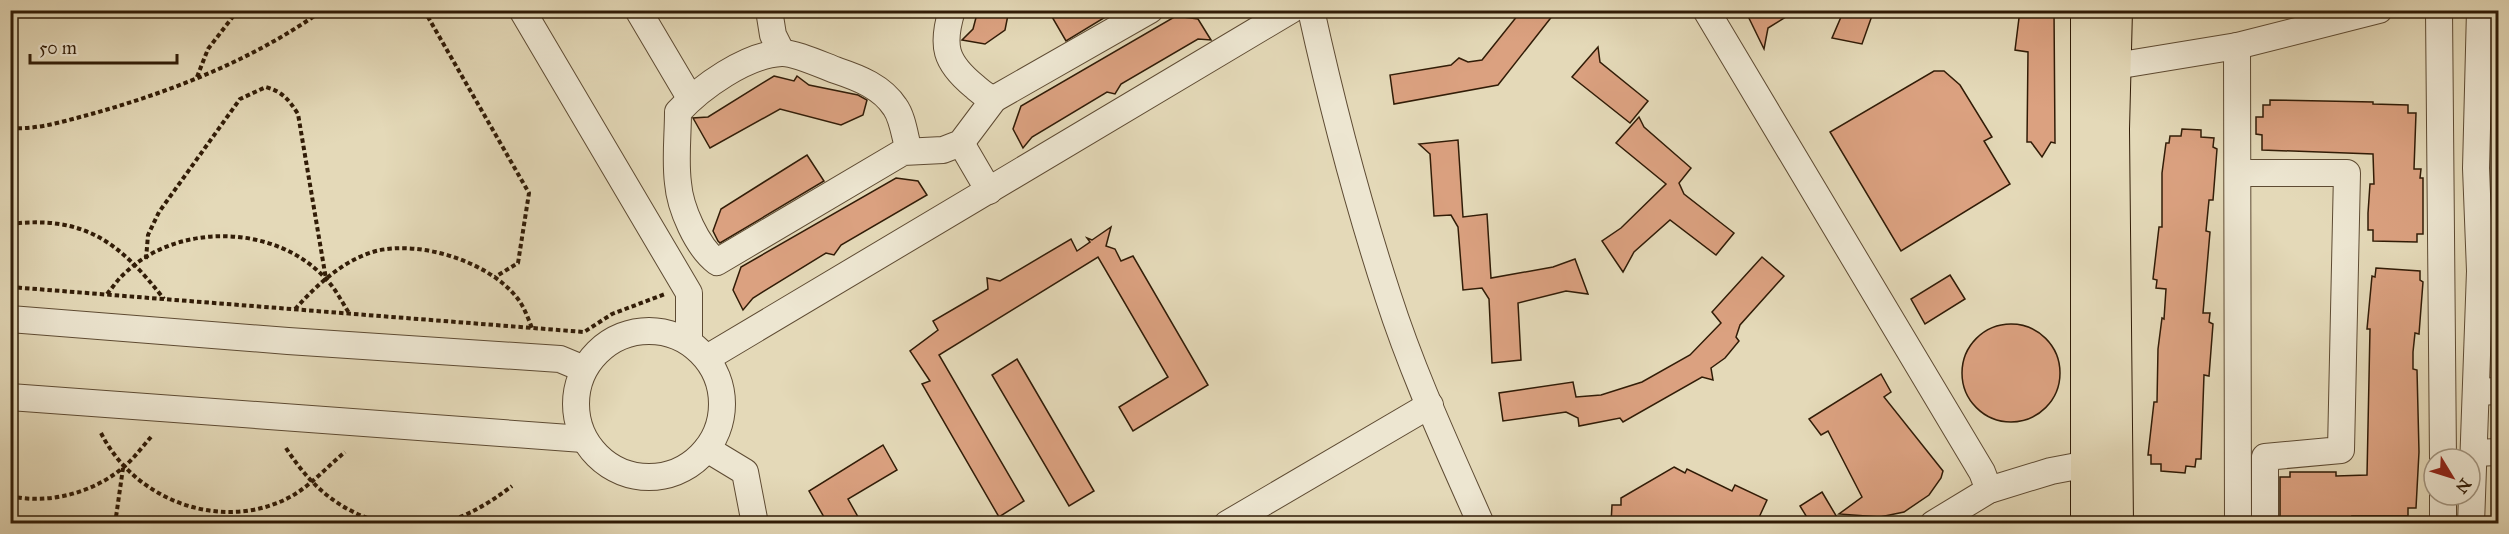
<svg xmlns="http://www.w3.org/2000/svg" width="2509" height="534" font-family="'IM FELL Great Primer',serif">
  <rect width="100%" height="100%" fill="#e4d9b8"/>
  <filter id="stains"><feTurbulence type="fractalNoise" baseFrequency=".00333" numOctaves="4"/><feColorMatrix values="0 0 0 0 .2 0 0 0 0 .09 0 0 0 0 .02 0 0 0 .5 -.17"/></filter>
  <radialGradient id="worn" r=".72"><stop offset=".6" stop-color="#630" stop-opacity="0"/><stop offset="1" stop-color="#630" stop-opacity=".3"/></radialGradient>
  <g fill="#dba180" stroke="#311c07" stroke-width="1.5">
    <polygon points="978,10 1009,10 1005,30 985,44 962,40 973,29"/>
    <polygon points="1048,10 1117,10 1066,41"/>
    <polygon points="1522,10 1557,10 1498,85 1394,104 1390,75 1451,65 1459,58 1468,62 1482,60"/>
    <polygon points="1745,10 1797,10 1768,28 1764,49"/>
    <polygon points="1844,10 1874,10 1862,44 1832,38"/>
    <polygon points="2020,10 2054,10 2055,143 2051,142 2042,157 2031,142 2027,142 2028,52 2015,50"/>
    <polygon points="1176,16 1198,19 1211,40 1198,39 1121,84 1115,94 1107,92 1032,137 1023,148 1013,129 1021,106"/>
    <polygon points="1598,47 1600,62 1648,101 1630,123 1572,77"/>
    <polygon points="1934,71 1944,71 1960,85 1992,137 1984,141 2010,184 1901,251 1830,132"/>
    <polygon points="774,76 794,81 797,76 809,85 858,95 867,100 863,115 841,125 780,109 710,148 693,118 708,117"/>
    <polygon points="2270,100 2373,102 2373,104 2408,105 2408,113 2416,113 2414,169 2421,169 2420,178 2423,178 2423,234 2417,234 2417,242 2373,241 2373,230 2368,230 2368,213 2370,184 2374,184 2373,154 2262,150 2262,135 2256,134 2256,117 2263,117 2263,105 2270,105"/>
    <polygon points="1639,117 1644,127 1691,168 1679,183 1684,194 1734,233 1716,255 1670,220 1634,252 1623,272 1602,241 1621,228 1666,184 1616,143"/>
    <polygon points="2182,129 2201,130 2201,137 2214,138 2213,147 2217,149 2213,200 2209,200 2206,231 2210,232 2203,313 2210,313 2209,322 2213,324 2209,376 2204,375 2201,459 2196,459 2195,467 2186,466 2185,473 2161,471 2161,464 2151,464 2151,455 2148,455 2154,402 2157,402 2158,349 2162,318 2164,319 2166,289 2156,288 2157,280 2153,279 2159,227 2162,227 2162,173 2166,143 2169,143 2170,136 2181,136"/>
    <polygon points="1458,140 1463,217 1487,214 1491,278 1553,267 1575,259 1588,294 1566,291 1518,303 1521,360 1492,363 1489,299 1482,288 1463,290 1458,227 1451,215 1434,216 1430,154 1419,144"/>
    <polygon points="807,155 824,181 720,243 718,241 713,231 721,209"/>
    <polygon points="896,178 918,181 927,195 841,245 834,255 826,253 753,298 743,310 733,290 741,267"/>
    <polygon points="1111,227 1106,246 1115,249 1121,261 1133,256 1208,385 1133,431 1119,407 1168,377 1098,257 939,355 1024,501 999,517 922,384 930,381 910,351 938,330 933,321 988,289 987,278 1000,281 1071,239 1077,251 1090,242 1087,238 1092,240"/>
    <polygon points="1762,257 1784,276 1740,325 1736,337 1739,341 1725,358 1711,368 1713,380 1702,377 1623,422 1620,418 1579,426 1578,418 1566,412 1503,421 1499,393 1573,382 1576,397 1601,395 1642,382 1690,355 1721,323 1712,312"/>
    <polygon points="2376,268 2420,271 2420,280 2423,282 2419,334 2415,333 2413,352 2413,369 2417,370 2419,452 2416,508 2408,508 2408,516 2352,516 2353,522 2344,524 2280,522 2280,477 2290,477 2290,472 2336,472 2336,476 2367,475 2370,329 2367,329 2372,276 2375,277"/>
    <polygon points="1950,275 1965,299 1925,324 1911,299"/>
    <circle cx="2011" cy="373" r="49"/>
    <polygon points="1017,359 1094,491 1069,506 992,375"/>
    <polygon points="1881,374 1891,392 1884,397 1943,471 1941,478 1929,495 1904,512 1880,517 1839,514 1862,497 1828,431 1821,435 1809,419"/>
    <polygon points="883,445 897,470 848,499 862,524 828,524 809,491"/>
    <polygon points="1674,467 1685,473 1687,469 1732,491 1735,485 1767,500 1756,524 1611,524 1612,505 1621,505 1621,498"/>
    <polygon points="1822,492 1841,524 1811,524 1800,506"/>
  </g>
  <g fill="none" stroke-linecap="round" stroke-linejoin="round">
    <g stroke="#5e4b33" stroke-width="28">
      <g id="minor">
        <polyline points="522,10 689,293 689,342"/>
        <polyline points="638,10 690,98"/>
        <polyline points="769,10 773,35 782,53"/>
        <path d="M952,10C941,46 945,62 974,86C980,91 986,97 994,99"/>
        <path d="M1311,10C1332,105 1358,204 1388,296C1413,374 1448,449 1481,524"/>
        <polyline points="1706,10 1982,472 1989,490"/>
        <polyline points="2439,10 2443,459"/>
        <polyline points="2237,46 2238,524"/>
        <polyline points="2097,69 2237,46 2379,10"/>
        <polyline points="961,143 989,191"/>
        <path d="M909,151C905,138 903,118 895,107C882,87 859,78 838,71C824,66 794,52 781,53C746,55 701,87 678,112C678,135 675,160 678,183C680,208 697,247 717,262L903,152L943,150L961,143L994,99L1150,10"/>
        <polyline points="2238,173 2347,173 2341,450 2265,457 2265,524"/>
        <polyline points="10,319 288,341 560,359 584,369"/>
        <circle cx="649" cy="404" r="73"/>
        <polyline points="707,358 1291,10"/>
        <polyline points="2476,392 2498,391"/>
        <polyline points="10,397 583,439"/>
        <polyline points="707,449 745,472 755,524"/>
        <polyline points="2474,453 2498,452"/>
        <polyline points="1227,524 1430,405"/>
        <polyline points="1933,524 1989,490 2051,471 2088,464"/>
        <polyline points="2443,524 2443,495"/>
        <polyline points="2471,524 2480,271 2476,168 2480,10"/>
      </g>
    </g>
    <g stroke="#311c07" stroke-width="34">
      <g id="major">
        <polyline points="2116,10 2113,129 2117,524"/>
        <polyline points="2087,524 2087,10"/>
      </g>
    </g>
    <g stroke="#311c07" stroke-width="4" stroke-dasharray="4.5 3" stroke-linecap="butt">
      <polyline points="424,10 529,193 518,263 495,277"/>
      <polyline points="197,77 208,49 238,10"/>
      <path d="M10,128C39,130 68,120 95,113C176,90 254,59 323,10"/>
      <path d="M10,224C85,215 120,243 164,299"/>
      <path d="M146,259L148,235L159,212L240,99L266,87C283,92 289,100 298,114L326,279"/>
      <polyline points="10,287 584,332 612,314 665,294"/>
      <path d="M107,294C113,287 118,279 125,273C178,222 276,224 326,279C335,288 342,302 349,313"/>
      <path d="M295,309C317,285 343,260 376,251C421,240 490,262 518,299C524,307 528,318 532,328"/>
      <path d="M101,433C135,501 223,534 292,496C311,485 328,466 345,452"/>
      <path d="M286,448C311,487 340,512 386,524"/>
      <path d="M10,496C50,505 96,492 126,465C135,457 143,446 151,437"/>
      <polyline points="115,524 123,468"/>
      <path d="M438,524C467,517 488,504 512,486"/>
    </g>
    <use href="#minor" stroke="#ede6d1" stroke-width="26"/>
    <use href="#major" stroke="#e4d9b8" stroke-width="32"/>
  </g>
  <rect width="2509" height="534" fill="none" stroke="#e4d9b8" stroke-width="36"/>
  <rect x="12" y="12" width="2485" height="510" fill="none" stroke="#311c07" stroke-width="3"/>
  <rect x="18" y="18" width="2473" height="498" fill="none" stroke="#311c07" stroke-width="1.5"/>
  <g transform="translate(2452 477) rotate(128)"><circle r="28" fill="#ede6d1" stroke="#a29580" stroke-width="1.5"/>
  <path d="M0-4.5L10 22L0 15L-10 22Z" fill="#8f2418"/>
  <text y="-9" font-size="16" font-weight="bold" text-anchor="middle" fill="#311c07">N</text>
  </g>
  <path d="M30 54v9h147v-9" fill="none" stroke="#311c07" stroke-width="3"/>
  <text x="39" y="54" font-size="18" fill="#311c07" stroke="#ede6d1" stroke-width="4.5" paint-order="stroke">50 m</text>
  <rect width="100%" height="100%" filter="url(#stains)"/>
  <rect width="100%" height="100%" fill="url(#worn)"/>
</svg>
